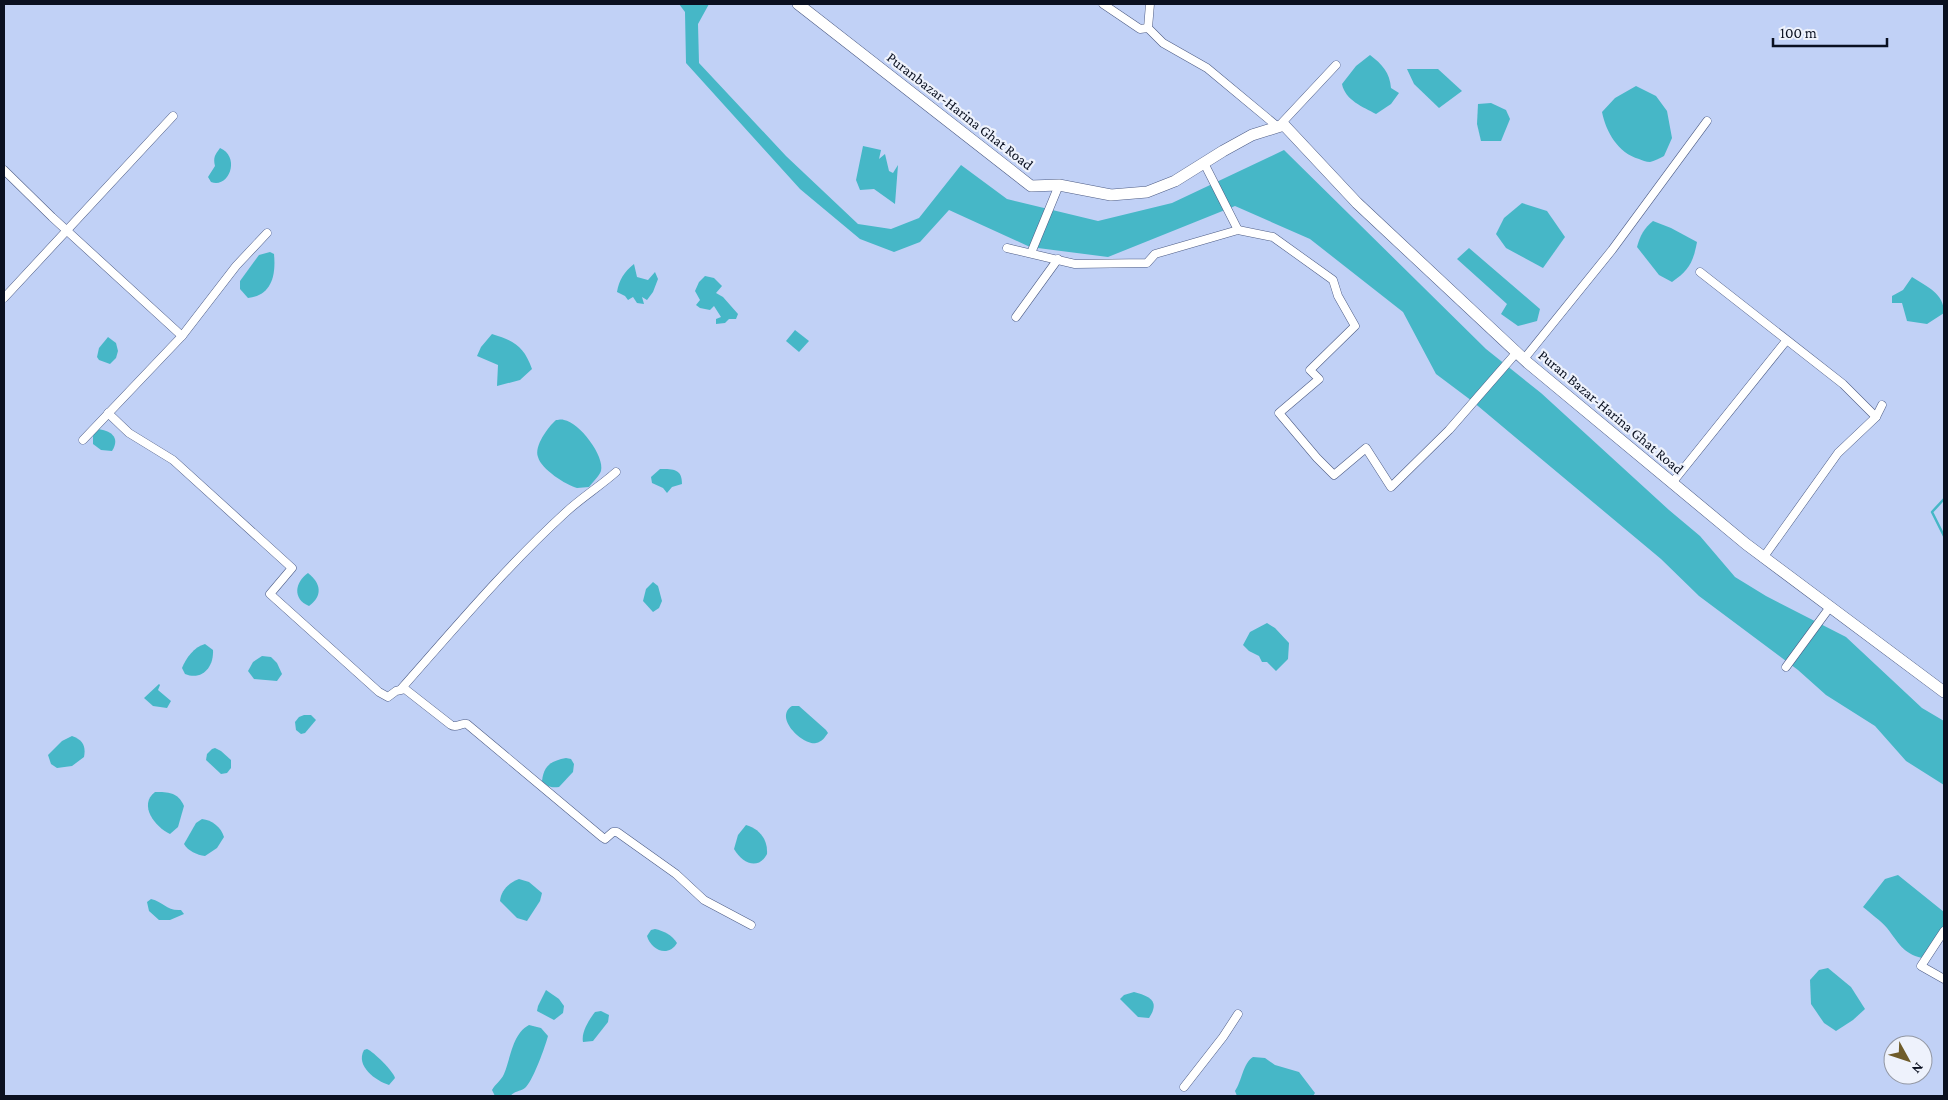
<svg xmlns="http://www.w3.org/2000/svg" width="1948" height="1100" font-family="'Crimson Pro',serif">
  <rect width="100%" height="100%" fill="#c1d1f6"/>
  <g fill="#46b7c7">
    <polygon points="679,4 709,4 698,24 699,63 786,156 858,224 891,229 919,218 961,165 1007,199 1098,221 1172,203 1284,150 1486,349 1541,393 1669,510 1700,536 1735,577 1766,596 1846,637 1922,708 1944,721 1944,785 1906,761 1875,726 1826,695 1798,670 1699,596 1661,559 1472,401 1436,374 1403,312 1310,239 1235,206 1108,257 1030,247 949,210 920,242 894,252 860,239 800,189 686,63 685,12"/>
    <path d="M1370,55C1382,64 1390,73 1391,88L1399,93L1391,104L1376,114C1363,107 1345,100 1342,84L1356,66Z"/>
    <polygon points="1407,69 1438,69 1462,91 1439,108 1414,84"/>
    <path d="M1636,86L1656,96L1667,111L1672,138L1664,156C1660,158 1654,161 1650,162C1646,162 1642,160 1639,159C1618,153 1606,132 1602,112L1615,98Z"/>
    <polygon points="1491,103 1506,110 1510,119 1501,141 1481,141 1477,124 1478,104"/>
    <polygon points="863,146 881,150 879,159 885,154 889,171 893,173 898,165 895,204 874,189 860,190 856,180"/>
    <path d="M220,148C241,157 229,189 211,182L208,177L215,166C213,157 215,155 220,148Z"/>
    <polygon points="1522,203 1547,211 1565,237 1543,268 1506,248 1496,234 1504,218"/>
    <path d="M1653,221L1671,228L1697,242C1693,263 1689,270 1672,282L1659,275L1637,247C1640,236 1644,228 1653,221Z"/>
    <polygon points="1469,248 1540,309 1537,321 1518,326 1501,314 1507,304 1457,259"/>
    <path d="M270,252L274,254C276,275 272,295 248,298L240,289V281L259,255Z"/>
    <path d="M634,264L637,277L648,280L655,272L658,279L653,292L647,300L642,297L644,304L637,303L633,297L628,300L625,296L617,292C619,280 624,272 634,264Z"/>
    <polygon points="705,276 714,278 722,286 716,293 723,297 738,314 736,319 729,319 725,323 716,324 716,319 721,317 714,306 710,310 700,308 696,305 700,300 695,291 699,282"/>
    <path d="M1912,277C1927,287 1944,293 1944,313L1927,324L1907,321L1902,303H1892V296L1903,290Z"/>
    <polygon points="795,330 809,341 799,352 786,341"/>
    <path d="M492,334C515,341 524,347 532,369L520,380L497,386L498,365L477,356L481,347Z"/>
    <polygon points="108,337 116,343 118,351 116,358 110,364 99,360 97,357 99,348"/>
    <path d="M556,420C559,420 561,419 564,420C579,422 605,456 601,471C599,476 593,482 589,487C585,487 581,488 577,488C566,485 541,469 538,457C534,446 548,427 556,420Z"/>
    <path d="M97,429C110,430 121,437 112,451L101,450L93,444V436Z"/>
    <path d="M660,469C674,469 682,469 682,484L672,487L667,493L663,488L652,483L651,477Z"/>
    <path d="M308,573C321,583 323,596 309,606C292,599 295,582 308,573Z"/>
    <polygon points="653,582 658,586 662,601 659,608 653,612 643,601 646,589"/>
    <polygon points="1267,623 1275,628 1289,643 1288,659 1276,671 1267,662 1262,662 1259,656 1249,651 1243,645 1250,632"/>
    <path d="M205,644L213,650C214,667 202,681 185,674L182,668C186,658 194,647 205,644Z"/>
    <polygon points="262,656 271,657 277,663 282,674 277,681 254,679 248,671 253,662"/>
    <polygon points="159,684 160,685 158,690 171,701 167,708 153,706 144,698"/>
    <path d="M792,706H799L826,730L828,733C825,737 822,742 816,743C804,746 773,718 792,706Z"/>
    <polygon points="304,715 311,715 316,720 305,733 301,734 296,730 295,722 299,717"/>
    <path d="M72,736C83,740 86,746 84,757L72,766L57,768L51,764L48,755L62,741Z"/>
    <polygon points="215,748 221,751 231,760 231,768 227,773 221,774 206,760 207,754 212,749"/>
    <path d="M566,758L571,759L574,764L573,772L559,787C552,788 547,787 542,781C544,765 551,761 566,758Z"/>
    <path d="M155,792C168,792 178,792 184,806L178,827L170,834C155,827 138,805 155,792Z"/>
    <path d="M202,819C212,820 221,827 224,837L217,848L205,856C197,855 188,851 184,844L196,823Z"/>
    <path d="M746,825C760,829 768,840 767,854C758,871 742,863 734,849L738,835Z"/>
    <path d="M1898,875L1944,912V925L1922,958C1902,953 1899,943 1887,928C1881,921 1870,913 1863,907L1885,879Z"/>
    <path d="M519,879L529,882L542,893L540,901L527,921L517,918L500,901C501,890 509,883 519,879Z"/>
    <path d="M151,899C164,902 166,911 181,910L184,914L170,920H159L149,911L147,902Z"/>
    <path d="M655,929C664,931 672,935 677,943C668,958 651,950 647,936L651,930Z"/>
    <polygon points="1828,968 1851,987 1865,1009 1853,1020 1836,1031 1824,1023 1811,1004 1810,980 1819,970"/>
    <polygon points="546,990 559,999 564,1006 563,1013 554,1020 537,1011 538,1006"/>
    <path d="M1134,992C1148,996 1161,1000 1149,1018L1138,1017L1120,999L1124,995Z"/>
    <path d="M601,1011L609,1015L608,1022L593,1041L583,1042C581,1032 589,1020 595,1012Z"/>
    <path d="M529,1025L541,1028L548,1036C545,1047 534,1078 526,1087C521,1092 518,1089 510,1096H495L492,1090C495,1084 501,1081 504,1074C511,1058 512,1034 529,1025Z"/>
    <path d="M367,1049C374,1052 393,1071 395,1078L389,1085C376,1081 355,1066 364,1050Z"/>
    <path d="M1253,1057L1265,1058L1275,1065L1299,1072L1315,1093L1313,1096H1237L1235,1091C1242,1081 1243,1063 1253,1057Z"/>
  </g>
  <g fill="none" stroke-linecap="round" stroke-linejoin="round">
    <polyline stroke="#46b7c7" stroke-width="2.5" points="1944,499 1932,512 1944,536"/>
    <g stroke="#4d5c85" stroke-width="9">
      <g id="minor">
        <polyline points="1103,4 1140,29 1148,28"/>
        <polyline points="1150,4 1148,28 1163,43 1207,68 1278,127 1336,65"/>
        <polyline points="1204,163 1238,230"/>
        <polyline points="4,170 52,217 182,336"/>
        <polyline points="1007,248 1075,264 1147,263 1155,254 1238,230 1273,237 1333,280 1338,296 1355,326 1310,370 1319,379 1279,413 1317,458 1334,475 1366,448 1391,487 1449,430 1517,352"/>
        <polyline points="1031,253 1059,185"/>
        <polyline points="1700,272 1843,384 1876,417"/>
        <polyline points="4,298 173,116"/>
        <polyline points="1016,317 1058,259"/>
        <polyline points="1524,359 1612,250 1707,121"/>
        <path d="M108,413L129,433L173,460L292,568L270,594L379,692L388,697L396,691L405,689L451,725C457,729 461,722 467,724L602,837L605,839L613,832H617L676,874L704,900L751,925"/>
        <polyline points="83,440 182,336 236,266 267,233"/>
        <polyline points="1672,483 1786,341"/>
        <polyline points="1763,558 1838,453 1876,417 1882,405"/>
        <polyline points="1786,667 1830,607"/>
        <path d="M401,689C454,629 506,567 565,513C581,498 599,487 616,472"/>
        <polyline points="1944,931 1921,966 1944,979"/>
        <polyline points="1184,1087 1223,1037 1238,1014"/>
      </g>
    </g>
    <g stroke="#4d5c85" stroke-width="12">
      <polyline id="secondary" points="798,4 1031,186 1059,185 1111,195 1147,192 1175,181 1223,151 1252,135 1284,125 1357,203 1528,363 1746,544 1944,692"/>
    </g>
    <use href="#minor" stroke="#fff" stroke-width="8"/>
    <use href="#secondary" stroke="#fff" stroke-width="11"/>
  </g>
  <g text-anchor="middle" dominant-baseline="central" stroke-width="4.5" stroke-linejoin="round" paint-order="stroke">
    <g font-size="15" fill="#0a1020" stroke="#eef2fc">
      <text transform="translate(960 111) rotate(38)">Puranbazar-Harina Ghat Road</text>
      <text transform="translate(1611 412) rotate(40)">Puran Bazar-Harina Ghat Road</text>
    </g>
  </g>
  <rect width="1948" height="1100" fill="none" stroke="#0a1020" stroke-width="10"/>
  <g transform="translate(1908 1060) rotate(130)"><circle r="24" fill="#eef2fc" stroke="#9398a4"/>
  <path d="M0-4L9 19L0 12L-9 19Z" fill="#6f5c2a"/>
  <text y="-8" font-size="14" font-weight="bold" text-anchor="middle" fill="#0a1020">N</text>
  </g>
  <path d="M1773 38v8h114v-8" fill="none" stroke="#0a1020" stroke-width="2.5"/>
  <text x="1780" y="38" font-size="15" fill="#0a1020" stroke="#eef2fc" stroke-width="4" paint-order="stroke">100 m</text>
</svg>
